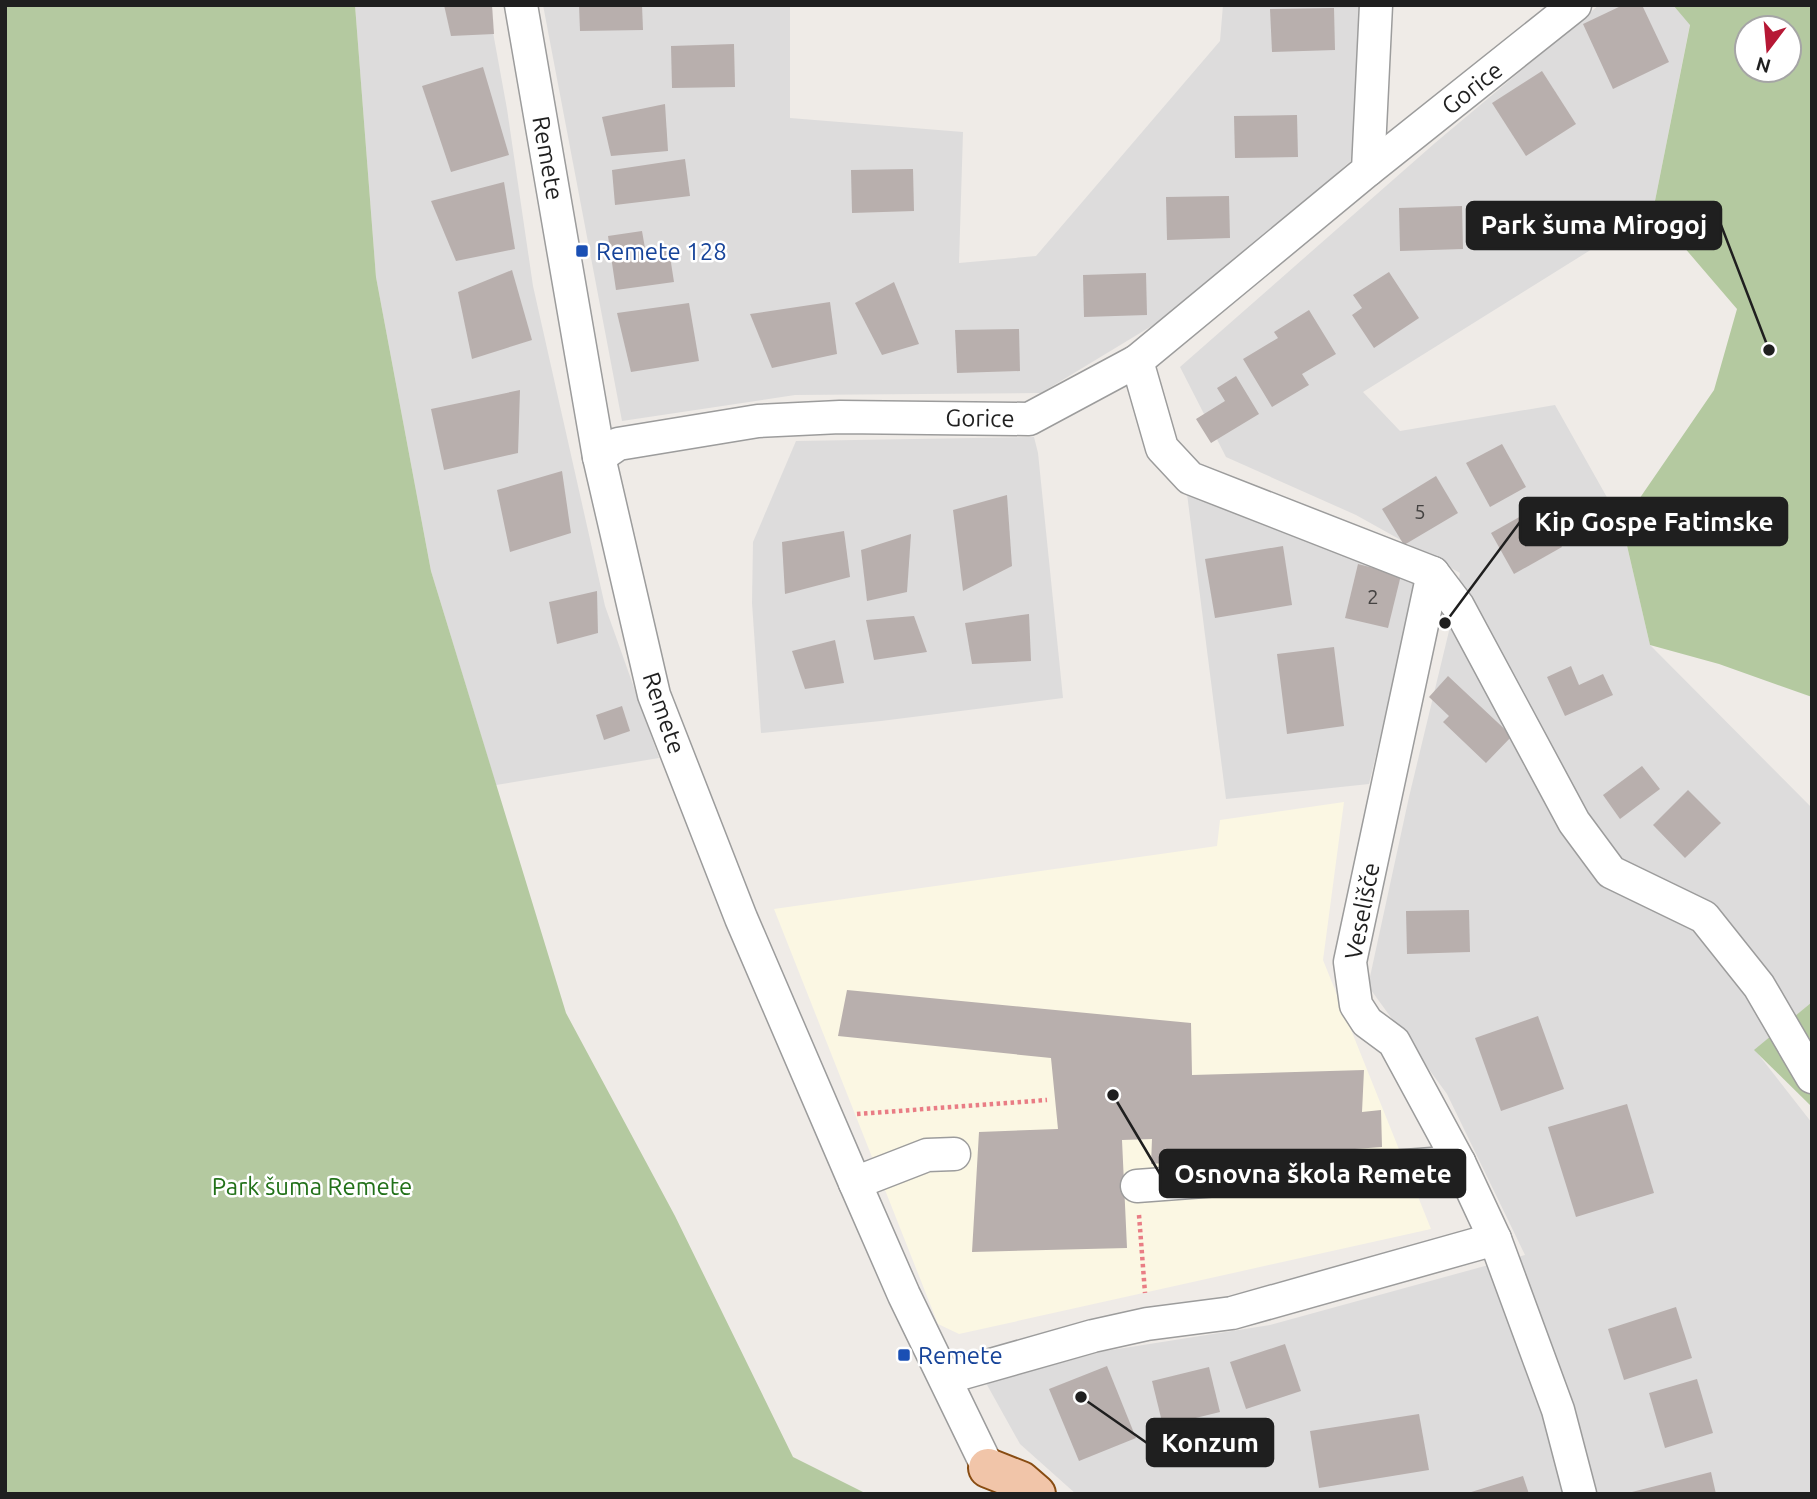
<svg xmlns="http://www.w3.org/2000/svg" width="1817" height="1499" font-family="Ubuntu,sans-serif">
  <rect width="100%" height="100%" fill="#efebe7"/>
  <g fill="#dddcdc">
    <polygon points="355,5 488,5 507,109 533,286 605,606 659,758 496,785 431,571 376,277"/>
    <polygon points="543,5 790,5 790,118 963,132 959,263 1036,256 1220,41 1223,5 1362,5 1355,157 1198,298 1041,393 795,395 622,421"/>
    <polygon points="1599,5 1673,5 1690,24 1653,211 1363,392 1400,431 1555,405 1622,524 1650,645 1812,808 1812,1002 1755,1050 1812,1123 1812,1494 1076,1494 1020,1444 986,1383 1105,1351 1270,1325 1525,1255 1447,1094 1368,986 1409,797 1449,631 1460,573 1356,515 1226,457 1180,367 1435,143"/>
    <polygon points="1034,437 1038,453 1063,698 881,721 761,733 752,603 753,542 796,441"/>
    <polygon points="1186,486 1418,579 1369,784 1226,799"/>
  </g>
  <polygon fill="#fbf7e3" points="1344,802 1323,960 1431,1229 959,1334 938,1324 774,909 1217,846 1220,820"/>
  <g fill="#b4c9a0" fill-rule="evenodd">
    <polygon points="5,5 355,5 376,277 431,571 566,1013 675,1216 793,1457 867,1494 5,1494"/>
    <path d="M1673,5H1812V697L1719,664L1650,645L1622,524L1714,390L1737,309L1653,211L1690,25ZM1747,28H1789V70H1747Z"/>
    <polygon points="1812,1002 1812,1107 1754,1050"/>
  </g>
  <g fill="#b8afad">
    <polygon points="444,5 492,5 494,34 451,36"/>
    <polygon points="579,5 642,5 643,30 580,31"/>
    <polygon points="1623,5 1642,5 1669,62 1613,89 1583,24"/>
    <polygon points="1334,8 1335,50 1272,52 1270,9"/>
    <polygon points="734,44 735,87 672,88 671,46"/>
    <polygon points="483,67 509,155 451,172 422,86"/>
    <polygon points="1542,71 1576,124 1526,156 1492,103"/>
    <polygon points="665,104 668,151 611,156 602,117"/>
    <polygon points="1297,115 1298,157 1235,158 1234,116"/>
    <polygon points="685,159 690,196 615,205 612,170"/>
    <polygon points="913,169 914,211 852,213 851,170"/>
    <polygon points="504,182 515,249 456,261 431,201"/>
    <polygon points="1229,196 1230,238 1167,240 1166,197"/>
    <polygon points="1462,206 1463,249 1400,251 1399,208"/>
    <polygon points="642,231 646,254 669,250 674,282 616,290 608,236"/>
    <polygon points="512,270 532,340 472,359 458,292"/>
    <polygon points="1389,272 1419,318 1374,348 1352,315 1362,308 1353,295"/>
    <polygon points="1146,273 1147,315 1084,317 1083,275"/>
    <polygon points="894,282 919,344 882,355 855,303"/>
    <polygon points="830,302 837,354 772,368 750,314"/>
    <polygon points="689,303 699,361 631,372 617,313"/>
    <polygon points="1309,310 1336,354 1302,374 1309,385 1272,407 1243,359 1278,338 1274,332"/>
    <polygon points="1019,329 1020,371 957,373 955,330"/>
    <polygon points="1236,376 1259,414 1211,443 1196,419 1225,401 1217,388"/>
    <polygon points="520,390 518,453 444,470 431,409"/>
    <polygon points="1502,444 1526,487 1490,507 1466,463"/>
    <polygon points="562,471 571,533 510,552 497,490"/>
    <polygon points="1436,476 1458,513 1404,545 1382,509"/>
    <polygon points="1007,495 1012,566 963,591 953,510"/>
    <polygon points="1539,506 1562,547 1514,574 1491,533"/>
    <polygon points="844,531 850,577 785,594 782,542"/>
    <polygon points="911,534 907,592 867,601 861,550"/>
    <polygon points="1283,546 1292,605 1215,618 1205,559"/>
    <polygon points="1358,564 1401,575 1388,628 1345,618"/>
    <polygon points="597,591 598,633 557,644 549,602"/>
    <polygon points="1029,614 1031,661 972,664 965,623"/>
    <polygon points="914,616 927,652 874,660 866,620"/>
    <polygon points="835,640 844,683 805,689 792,651"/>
    <polygon points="1334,647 1344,726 1287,734 1277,654"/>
    <polygon points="1571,666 1579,685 1603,674 1613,695 1565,716 1547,677"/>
    <polygon points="1448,676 1512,736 1486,763 1443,722 1449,716 1429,697"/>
    <polygon points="622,706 630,731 604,740 596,715"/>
    <polygon points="1642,766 1660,789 1620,819 1603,795"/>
    <polygon points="1688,790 1721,823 1685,858 1653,825"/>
    <polygon points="1469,910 1470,952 1407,954 1406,911"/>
    <polygon points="847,990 1191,1023 1192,1075 1364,1070 1362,1112 1381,1110 1382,1147 1151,1164 1152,1139 1122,1140 1127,1248 972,1252 979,1132 1058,1129 1051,1058 838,1036"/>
    <polygon points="1538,1016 1564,1089 1501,1111 1475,1038"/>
    <polygon points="1627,1104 1654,1193 1576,1217 1548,1127"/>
    <polygon points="1676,1307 1692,1358 1624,1380 1608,1329"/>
    <polygon points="1285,1344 1301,1391 1246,1409 1230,1362"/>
    <polygon points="1107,1366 1136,1438 1079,1461 1049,1389"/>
    <polygon points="1209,1367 1220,1412 1163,1426 1152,1381"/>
    <polygon points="1697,1379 1713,1433 1665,1448 1649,1393"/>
    <polygon points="1419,1414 1429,1470 1319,1488 1310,1431"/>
    <polygon points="1711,1472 1716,1494 1629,1494 1628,1493"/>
    <polygon points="1523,1476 1529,1494 1468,1494 1468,1493"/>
  </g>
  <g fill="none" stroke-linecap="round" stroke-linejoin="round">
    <g stroke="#9c9c9c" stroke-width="35">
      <g id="minor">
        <polyline points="521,5 599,457 654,695 741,918 855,1183 904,1295 988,1468"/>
        <polyline points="1368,170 1575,5"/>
        <polyline points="1137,361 1162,448 1190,478 1433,573 1458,606 1574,822 1611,872 1704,917 1759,986 1812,1077"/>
        <polyline points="599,457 618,444 758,421 840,417 1029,419 1137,361 1368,170 1376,5"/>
        <polyline points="1433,573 1350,962 1356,1005 1367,1022 1394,1042 1459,1162 1495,1239 1558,1410 1580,1494"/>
        <polyline points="855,1183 927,1155 954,1154"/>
        <polyline points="1137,1186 1459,1162"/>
        <polyline points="945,1378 1093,1336 1147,1324 1232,1313 1495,1239"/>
      </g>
    </g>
    <g stroke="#884c12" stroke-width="42">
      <polyline id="major" points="988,1468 1021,1481 1036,1494"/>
    </g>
    <g stroke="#e97d85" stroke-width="4.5" stroke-dasharray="3.5 3.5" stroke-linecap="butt">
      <polyline points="857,1114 1047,1100"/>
      <polyline points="1139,1215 1145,1293"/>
    </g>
    <use href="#minor" stroke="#fff" stroke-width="32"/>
    <use href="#major" stroke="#f1c5a9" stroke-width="38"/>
  </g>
  <g fill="#1a4fb4" stroke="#fff" stroke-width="2.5">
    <rect x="575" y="244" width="14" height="14" rx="3.5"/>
    <rect x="897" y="1348" width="14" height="14" rx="3.5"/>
  </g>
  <g text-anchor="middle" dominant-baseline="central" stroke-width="5" stroke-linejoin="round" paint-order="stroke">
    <g font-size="21" fill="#454342">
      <text x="1420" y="511">5</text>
      <text x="1373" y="596">2</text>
    </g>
    <g font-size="24" fill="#1f1f1f" stroke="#fff">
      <text transform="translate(1472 88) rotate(-38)">Gorice</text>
      <text transform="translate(548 158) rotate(80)">Remete</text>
      <text transform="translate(980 418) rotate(1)">Gorice</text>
      <text transform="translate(664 713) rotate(71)">Remete</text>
      <text transform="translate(1362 911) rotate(-79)">Veselišče</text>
    </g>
    <g font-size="24" fill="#164399" stroke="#fff" text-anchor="start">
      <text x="596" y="251">Remete 128</text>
      <text x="918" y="1355">Remete</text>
    </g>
    <g font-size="24" fill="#227119" stroke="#fff">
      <text x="312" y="1186">Park šuma Remete</text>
    </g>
  </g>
  <path fill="none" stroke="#1f1f1f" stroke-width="2.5" d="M1769 350L1721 225M1445 623L1520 522M1113 1095L1160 1174M1081 1397L1147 1443"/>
  <g fill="#1f1f1f" stroke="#fff" stroke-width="2.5">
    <circle cx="1769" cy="350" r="7"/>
    <circle cx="1445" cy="623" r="7"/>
    <circle cx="1113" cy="1095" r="7"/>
    <circle cx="1081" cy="1397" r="7"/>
  </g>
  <g fill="#1f1f1f" stroke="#1f1f1f" stroke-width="2.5">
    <rect x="1467" y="202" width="254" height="47" rx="7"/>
    <rect x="1520" y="498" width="267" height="47" rx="7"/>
    <rect x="1160" y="1150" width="305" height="47" rx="7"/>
    <rect x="1147" y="1419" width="126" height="47" rx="7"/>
  </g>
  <g font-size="26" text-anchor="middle" font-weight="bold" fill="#fff">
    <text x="1594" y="234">Park šuma Mirogoj</text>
    <text x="1654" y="531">Kip Gospe Fatimske</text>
    <text x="1313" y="1183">Osnovna škola Remete</text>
    <text x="1210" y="1452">Konzum</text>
  </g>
  <rect width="1817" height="1499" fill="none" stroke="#1f1f1f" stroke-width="14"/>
  <g transform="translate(1768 49) rotate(196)"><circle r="33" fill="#ffffff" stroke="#a5a5a5" stroke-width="2"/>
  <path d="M0-5L12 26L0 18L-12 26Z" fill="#b61835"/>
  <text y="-10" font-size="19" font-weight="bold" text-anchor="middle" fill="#1f1f1f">N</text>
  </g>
</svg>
